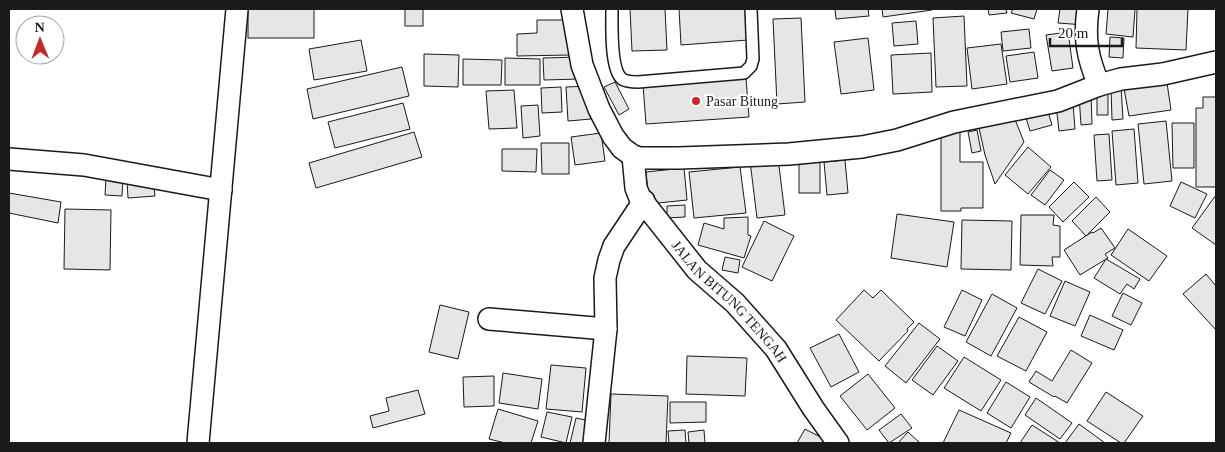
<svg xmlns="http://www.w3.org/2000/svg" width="1225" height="452" font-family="'Times New Roman',serif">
  <rect width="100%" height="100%" fill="#fff"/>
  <g fill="#e6e6e6" stroke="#1a1a1a">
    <rect x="248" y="9" width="66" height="29"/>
    <rect x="405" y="9" width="18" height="17"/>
    <polygon points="630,9 665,9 667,50 632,51"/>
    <polygon points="679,9 746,9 748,40 681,45"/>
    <polygon points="835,9 868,9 869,16 836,19"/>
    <polygon points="882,9 932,9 932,10 883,17"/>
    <polygon points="988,9 1006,9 1007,13 989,15"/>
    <polygon points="1013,9 1037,9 1034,19 1011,13"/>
    <polygon points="1060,9 1085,9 1084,25 1058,23"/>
    <polygon points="1108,9 1135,9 1133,37 1106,34"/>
    <polygon points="1137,9 1188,9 1186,50 1136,48"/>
    <polygon points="964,16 967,86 936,87 933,18"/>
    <polygon points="801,18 805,102 777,104 773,19"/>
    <polygon points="537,20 567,20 570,55 517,56 517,34 537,33"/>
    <polygon points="916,21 918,44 894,46 892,23"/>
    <polygon points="1029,29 1031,48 1003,51 1001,32"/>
    <polygon points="1068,32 1073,68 1052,71 1046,35"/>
    <polygon points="1110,37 1124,38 1123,58 1109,57"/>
    <polygon points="868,38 874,90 841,94 834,42"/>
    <polygon points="361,40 367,71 314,80 309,49"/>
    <polygon points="1001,44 1007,84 972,89 967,48"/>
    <polygon points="1034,52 1038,78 1010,82 1006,56"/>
    <polygon points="931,53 932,92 893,94 891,55"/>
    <polygon points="424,54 459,55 458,87 424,86"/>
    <polygon points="579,57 580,79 544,80 543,58"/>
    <polygon points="505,58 540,59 540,85 505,85"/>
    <polygon points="463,59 502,60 501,85 463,85"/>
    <polygon points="402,67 409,96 313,119 307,89"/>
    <polygon points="1166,76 1171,110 1129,116 1123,83"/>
    <polygon points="746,78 749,117 646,124 643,85"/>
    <polygon points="615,82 629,109 619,115 604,87"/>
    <polygon points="589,86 591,119 568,121 566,87"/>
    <polygon points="1121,86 1123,119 1112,120 1111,87"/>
    <polygon points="561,87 562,112 542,113 541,88"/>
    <polygon points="514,90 517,128 489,129 486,91"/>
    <rect x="1097" y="91" width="11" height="24"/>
    <polygon points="1091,94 1092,124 1081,125 1079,95"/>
    <polygon points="1203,97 1216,97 1216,187 1196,187 1196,108 1203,108"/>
    <polygon points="403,103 410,129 335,148 328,122"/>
    <polygon points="1073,103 1075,129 1059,131 1056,105"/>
    <polygon points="538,105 540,136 523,138 521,106"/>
    <polygon points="1046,105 1052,125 1030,131 1024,111"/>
    <polygon points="1014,117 1024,142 995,184 985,155 979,128"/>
    <polygon points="1166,121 1172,181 1144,184 1138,124"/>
    <polygon points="1172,123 1194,123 1194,168 1173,168"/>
    <polygon points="1134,129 1138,183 1116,185 1112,131"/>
    <polygon points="977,130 981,151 972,153 968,132"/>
    <polygon points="941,131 960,131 960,162 983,162 983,208 961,208 961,211 941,211"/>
    <polygon points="414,132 422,157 316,188 309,163"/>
    <polygon points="601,133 605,161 575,165 571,137"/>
    <polygon points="1109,134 1112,180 1097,181 1094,135"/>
    <polygon points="541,143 569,143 569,174 542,174"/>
    <polygon points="1028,147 1051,167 1028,194 1005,175"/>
    <polygon points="502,149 537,149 536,172 502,171"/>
    <polygon points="778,158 785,215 757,218 750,161"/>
    <rect x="799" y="159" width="21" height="34"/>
    <polygon points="845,160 848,193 827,195 824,162"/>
    <polygon points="740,167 746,213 694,218 689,172"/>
    <polygon points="684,168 687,200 649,204 646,172"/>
    <polygon points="1050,170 1064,180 1045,205 1031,195"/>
    <polygon points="106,178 123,179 122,196 105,195"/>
    <polygon points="153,179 155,196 128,198 127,181"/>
    <polygon points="1074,182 1089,197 1063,222 1049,207"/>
    <polygon points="1181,182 1207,194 1195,218 1170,206"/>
    <polygon points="9,193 61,202 58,223 9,213"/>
    <polygon points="1216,195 1216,245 1192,228"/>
    <polygon points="1096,197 1110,212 1086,236 1072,221"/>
    <polygon points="685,205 685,217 667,218 667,206"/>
    <polygon points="65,209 111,210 110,270 64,269"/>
    <polygon points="897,214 954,222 947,267 891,258"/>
    <polygon points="1021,215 1054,215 1053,225 1060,226 1060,257 1052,257 1053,266 1020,265"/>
    <polygon points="748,217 748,235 751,236 744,258 698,245 704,223 724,229 724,218"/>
    <polygon points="962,220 1012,221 1011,270 961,269"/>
    <polygon points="764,221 794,236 772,281 742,267"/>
    <polygon points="1101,228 1115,248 1105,254 1108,258 1080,275 1064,250 1092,232 1093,233"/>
    <polygon points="1128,229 1167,256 1149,281 1111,255"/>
    <polygon points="725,257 740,260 738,273 722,270"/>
    <polygon points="1106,259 1140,279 1134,289 1127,284 1120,294 1094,278"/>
    <polygon points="1038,269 1062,281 1045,314 1021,303"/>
    <polygon points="1206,274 1216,286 1216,330 1183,294"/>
    <polygon points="1065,281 1090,292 1075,326 1050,316"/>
    <polygon points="864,290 873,298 881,290 914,322 907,329 908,331 879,361 836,320"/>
    <polygon points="962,290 982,300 965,336 944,327"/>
    <polygon points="1123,293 1142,303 1131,325 1112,316"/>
    <polygon points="992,294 1017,308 991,356 966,342"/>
    <polygon points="440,305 469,312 458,359 429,352"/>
    <polygon points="1090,315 1123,330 1114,350 1081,336"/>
    <polygon points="1019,317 1047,332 1026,371 997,356"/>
    <polygon points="919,323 940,339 906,383 885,366"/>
    <polygon points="839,334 859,372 831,387 810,348"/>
    <polygon points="937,346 958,361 933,395 912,380"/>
    <polygon points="1071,350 1092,363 1067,403 1055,396 1054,397 1029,382 1036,371 1052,381"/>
    <polygon points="687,356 747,358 745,396 686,394"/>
    <polygon points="964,357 1001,380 981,411 944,388"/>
    <polygon points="551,365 586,368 582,412 546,409"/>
    <polygon points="503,373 542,379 538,409 499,403"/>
    <polygon points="868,374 895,408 867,430 840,396"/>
    <polygon points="494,376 494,406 464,407 463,377"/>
    <polygon points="1006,382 1030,397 1011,428 987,413"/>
    <polygon points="418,390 425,414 373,428 370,416 389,411 386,398"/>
    <polygon points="1106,392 1143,416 1124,443 1121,443 1087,421"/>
    <polygon points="611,394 668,396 666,443 609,443"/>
    <polygon points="1036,398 1072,423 1060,439 1025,415"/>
    <polygon points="670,402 706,402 706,422 670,423"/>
    <polygon points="498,409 538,421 531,443 505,443 489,439"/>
    <polygon points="959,410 1011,433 1006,443 943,443"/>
    <polygon points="547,412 572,417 566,443 541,437"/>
    <polygon points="901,414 912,428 889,443 879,430"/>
    <polygon points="576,418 590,421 585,443 570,443"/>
    <polygon points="1079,424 1105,443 1065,443"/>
    <polygon points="1032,425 1060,443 1020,443"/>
    <polygon points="805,429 832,443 797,443"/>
    <polygon points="685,430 686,443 669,443 668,431"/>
    <polygon points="704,430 705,443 689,443 688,432"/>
    <polygon points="908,432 920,443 898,443"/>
  </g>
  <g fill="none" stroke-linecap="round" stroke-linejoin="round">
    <g stroke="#1a1a1a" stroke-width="14">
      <path id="service" d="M612,9C612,24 610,69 622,79C627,82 633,82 638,82L744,73L751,66L753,59L751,9"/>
    </g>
    <g stroke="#1a1a1a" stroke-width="24">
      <g id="minor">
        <polyline points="572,9 582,65 599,109 613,136 622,148 633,156 640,158 679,158 789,154 862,147 897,140 954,122 1058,101 1099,85 1121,79 1163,74 1216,62"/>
        <path d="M1088,9C1084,38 1087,57 1099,85"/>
        <path id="s1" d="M633,156L636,188L640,198L697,270L735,303L776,349L813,408L838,443"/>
        <polyline points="9,159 84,165 221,190"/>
        <polyline points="489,319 606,329"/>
        <polyline points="198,443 237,9"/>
        <polyline points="594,443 606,329 605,278 609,260 614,246 644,201"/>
      </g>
    </g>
    <use href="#service" stroke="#fff" stroke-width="11"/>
    <use href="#minor" stroke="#fff" stroke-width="21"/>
  </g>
  <circle fill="#c62828" stroke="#fff" stroke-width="2" cx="696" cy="101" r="5"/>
  <g text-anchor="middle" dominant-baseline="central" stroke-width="4" stroke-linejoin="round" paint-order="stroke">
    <g font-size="14" fill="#1a1a1a" stroke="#fff" text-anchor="start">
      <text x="706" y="101">Pasar Bitung</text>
    </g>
    <g font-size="14" fill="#1a1a1a" stroke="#fff">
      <text stroke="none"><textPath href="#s1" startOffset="180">JALAN BITUNG TENGAH</textPath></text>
    </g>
  </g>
  <rect width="1225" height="452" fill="none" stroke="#1a1a1a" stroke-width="20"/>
  <g transform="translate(40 40) rotate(359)"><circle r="24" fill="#ffffff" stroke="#a3a3a3"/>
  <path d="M0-4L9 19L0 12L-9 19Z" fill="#c62828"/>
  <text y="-8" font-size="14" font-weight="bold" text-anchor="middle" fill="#1a1a1a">N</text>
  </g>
  <path d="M1050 38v8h72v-8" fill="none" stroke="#1a1a1a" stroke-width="2.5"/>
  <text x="1058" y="38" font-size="15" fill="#1a1a1a" stroke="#ffffff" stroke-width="4" paint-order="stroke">20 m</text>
</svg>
